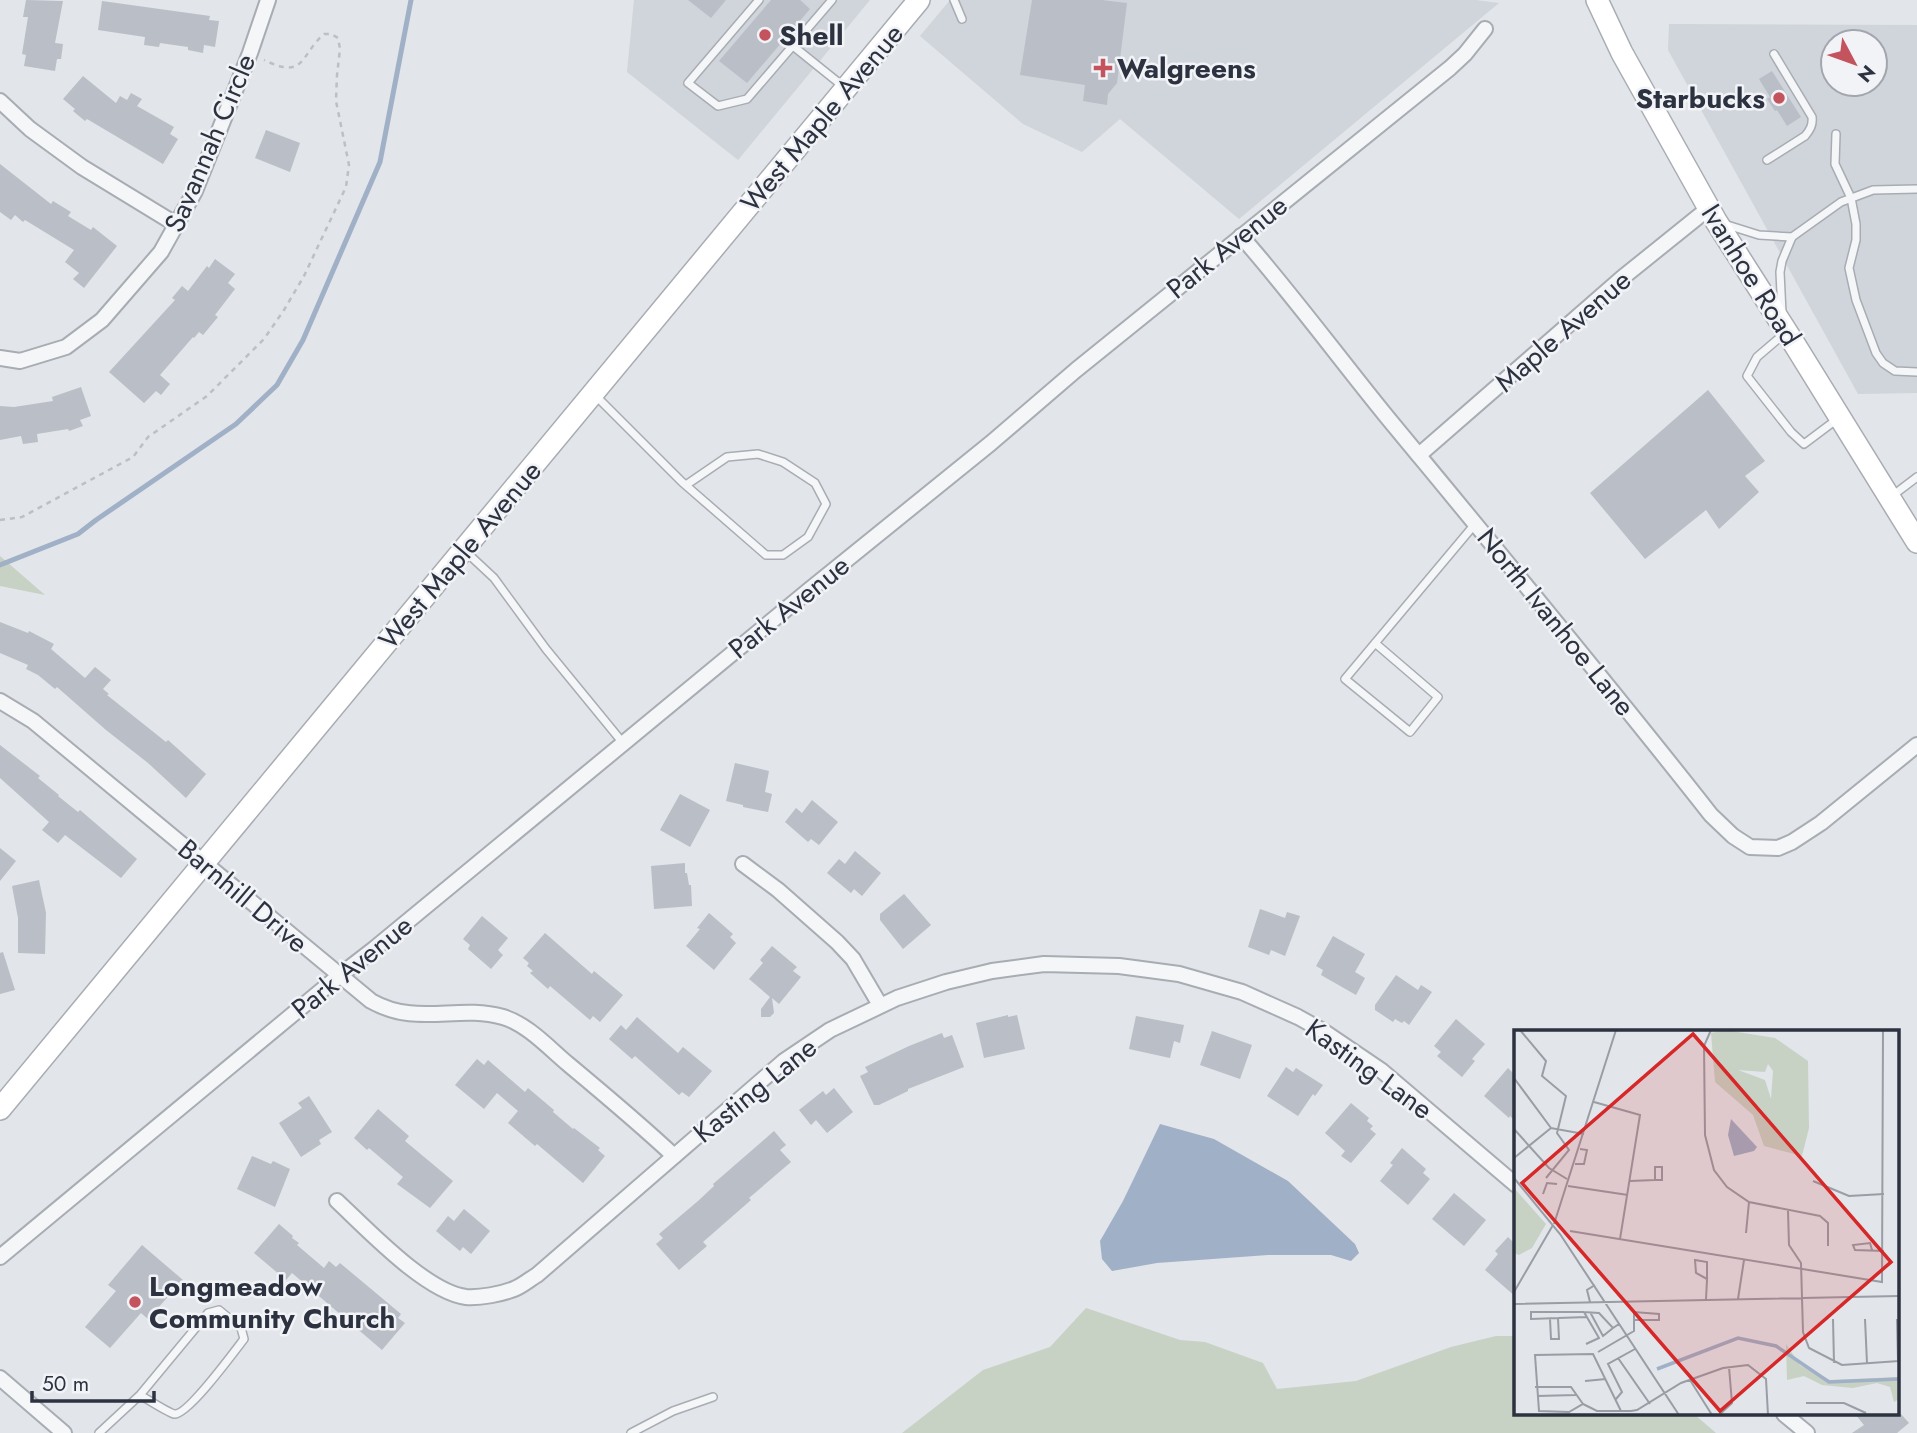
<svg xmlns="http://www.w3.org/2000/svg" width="1917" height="1433" font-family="Jost,sans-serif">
  <rect width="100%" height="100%" fill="#e2e5e9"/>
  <g fill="#d0d4db" fill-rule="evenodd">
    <polygon points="634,0 870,0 738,160 627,72"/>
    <polygon points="950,0 1476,0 1499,3 1239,219 1120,119 1082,152 1023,124 920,36"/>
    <path d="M1669,24L1917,25V393L1858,394L1668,50ZM1833,42H1875V84H1833Z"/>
  </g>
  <g fill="#c7d2c4">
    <polygon points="0,556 45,595 0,586"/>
    <polygon points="1086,1308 1180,1340 1205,1342 1263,1363 1277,1389 1356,1381 1451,1347 1496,1336 1516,1336 1516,1414 1694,1414 1716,1433 902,1433 983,1370 1050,1347"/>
  </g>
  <polygon fill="#a0b0c6" points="1160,1124 1214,1139 1288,1181 1355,1244 1359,1253 1351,1261 1331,1255 1268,1255 1157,1263 1112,1271 1102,1259 1100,1241 1123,1201"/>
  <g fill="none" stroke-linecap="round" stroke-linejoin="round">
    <polyline stroke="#a0b0c6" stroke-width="5" points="0,565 78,534 96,520 236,424 277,385 303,340 380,162 411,0"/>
  </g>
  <g fill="#babec6">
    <polygon points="26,0 63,1 55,43 63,44 61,59 57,59 55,71 24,66 26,55 22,54 28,17 23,17"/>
    <polygon points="688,0 726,0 711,18"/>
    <polygon points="771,0 800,0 810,9 747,83 719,61"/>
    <polygon points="1032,0 1102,0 1127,3 1117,83 1108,94 1107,105 1083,101 1085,85 1020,75"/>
    <polygon points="102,1 210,16 209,20 219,21 215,47 204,45 203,53 188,50 188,47 160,43 159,47 144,45 145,37 98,30"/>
    <polygon points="1772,71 1801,117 1787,126 1777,110 1775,111 1767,99 1770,97 1759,79"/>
    <polygon points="83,76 116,103 120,96 127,100 131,93 142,99 137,106 174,127 170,134 178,139 163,164 87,119 85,121 73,111 75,109 63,99"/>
    <polygon points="266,130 300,143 290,172 255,158"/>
    <polygon points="0,164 51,204 53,201 71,212 68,216 91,230 93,227 117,246 84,288 73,279 79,273 65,262 74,250 25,220 23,222 15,215 11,220 0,212"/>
    <polygon points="215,259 235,274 228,283 235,289 215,315 218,317 203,335 199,332 194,338 193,337 160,375 170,384 161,395 156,391 144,403 109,372 175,300 172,298 182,286 188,291 207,266 209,268"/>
    <polygon points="81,387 91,416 80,420 83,426 69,431 68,429 37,434 38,442 23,444 21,436 0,440 0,406 14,407 53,401 52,397"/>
    <polygon points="1708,390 1765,461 1745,476 1759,492 1719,529 1706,510 1645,559 1590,493"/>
    <polygon points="0,622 28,633 29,631 54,644 51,649 85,678 95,667 111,680 103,689 109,694 107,695 166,742 168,740 206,774 186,798 148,763 106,730 57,687 55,689 38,675 26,669 28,665 0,653"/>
    <polygon points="0,745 40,776 38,778 59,795 58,796 78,812 80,810 137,859 121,878 65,835 58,843 42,830 49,822 0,778"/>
    <polygon points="735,763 769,771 765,792 772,794 768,812 743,807 743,805 726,801"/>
    <polygon points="680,794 710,810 690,847 660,830"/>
    <polygon points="812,800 838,822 819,845 811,839 808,842 785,822 796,808 802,813"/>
    <polygon points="0,848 16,861 0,881"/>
    <polygon points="855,851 881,873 862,896 854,889 851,893 827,873 839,859 845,864"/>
    <polygon points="685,863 685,873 687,873 689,885 691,885 692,906 654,909 651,866"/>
    <polygon points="39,880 46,913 45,954 18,953 18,918 12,886"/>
    <polygon points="904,894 931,925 903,949 880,920 880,914"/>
    <polygon points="1260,909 1285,918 1287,912 1300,916 1285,956 1271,950 1269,955 1248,947"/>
    <polygon points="709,913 733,934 730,937 736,943 714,970 686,946 700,929 697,928"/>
    <polygon points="482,916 508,938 498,950 503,955 491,969 468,949 470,945 463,939"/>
    <polygon points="545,933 592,974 594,971 623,995 600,1022 593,1016 590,1020 550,986 548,989 530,973 533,971 527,966 529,963 523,958"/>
    <polygon points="1333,936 1365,954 1355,972 1365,978 1356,995 1321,975 1323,970 1316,966"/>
    <polygon points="772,946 797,967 793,971 801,977 779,1004 772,998 774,1013 770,1017 761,1017 761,1009 770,997 749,979 763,963 760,960"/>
    <polygon points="3,952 15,990 0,994 0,953"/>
    <polygon points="1396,975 1418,990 1421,985 1432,992 1409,1025 1404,1021 1402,1023 1395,1019 1393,1022 1375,1010 1375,1005"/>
    <polygon points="1008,1015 1008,1017 1017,1015 1025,1049 984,1058 976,1023"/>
    <polygon points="1136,1016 1184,1025 1180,1043 1174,1041 1170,1058 1129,1049"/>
    <polygon points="637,1017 678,1053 683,1047 712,1071 689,1097 682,1092 679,1095 635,1056 632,1059 609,1039 621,1025 626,1030"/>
    <polygon points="1456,1019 1485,1044 1472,1059 1475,1061 1462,1077 1437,1056 1441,1052 1434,1046"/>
    <polygon points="1212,1031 1252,1045 1240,1079 1200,1065"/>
    <polygon points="942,1033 944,1038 952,1035 964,1067 908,1089 908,1091 879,1105 874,1105 860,1076 868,1072 865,1067 909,1046"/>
    <polygon points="477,1059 484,1065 488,1060 525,1092 528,1088 554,1110 553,1112 573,1129 574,1128 600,1148 598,1150 605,1156 583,1183 537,1144 535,1146 508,1123 518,1111 497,1093 484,1109 455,1085"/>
    <polygon points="1286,1067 1293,1072 1296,1068 1323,1085 1315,1096 1313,1094 1298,1116 1267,1096"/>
    <polygon points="1508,1068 1516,1076 1516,1122 1510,1116 1509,1118 1484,1096"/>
    <polygon points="834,1088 853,1112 827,1133 816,1120 811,1125 799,1110 823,1091 826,1095"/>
    <polygon points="309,1096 332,1132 319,1140 321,1144 301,1157 279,1123 302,1108 298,1103"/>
    <polygon points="1351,1103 1369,1118 1367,1121 1373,1126 1370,1129 1376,1134 1351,1163 1341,1156 1345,1151 1325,1133"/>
    <polygon points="378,1109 409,1136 405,1141 453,1181 430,1208 397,1184 403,1177 369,1148 367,1150 354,1138"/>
    <polygon points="774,1131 786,1145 780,1150 791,1162 749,1198 751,1200 703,1242 707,1246 679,1270 656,1244 663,1238 659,1234 698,1201 714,1186 713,1184"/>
    <polygon points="1402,1148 1426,1169 1423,1173 1430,1179 1408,1205 1380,1181 1393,1165 1390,1163"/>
    <polygon points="252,1156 271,1164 273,1161 290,1169 275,1207 237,1189"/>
    <polygon points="1454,1193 1486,1220 1464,1246 1432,1219"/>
    <polygon points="464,1209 490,1231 471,1254 463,1247 460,1251 436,1231 448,1216 454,1221"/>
    <polygon points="279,1224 293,1236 292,1238 299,1243 297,1245 324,1268 329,1261 336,1267 340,1263 401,1314 398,1318 405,1323 382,1350 292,1273 286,1280 254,1253"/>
    <polygon points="1508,1237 1516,1245 1516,1297 1485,1270 1498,1254 1495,1251"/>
    <polygon points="142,1245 183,1280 148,1319 141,1313 110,1348 85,1327 116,1291 108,1285"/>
    <polygon points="1855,1414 1901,1414 1909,1423 1897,1433 1852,1433 1864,1425"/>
  </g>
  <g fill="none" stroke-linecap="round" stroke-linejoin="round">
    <g stroke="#a8acb3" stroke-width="10">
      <g id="lane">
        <polyline points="759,0 688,83 718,106 747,99 832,0"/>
        <polyline points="954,0 962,19"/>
        <polyline points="793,46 844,87"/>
        <polyline points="1836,134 1835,164 1851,198 1856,224 1856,240 1849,268 1856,300 1876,353 1883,363 1895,371 1917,372"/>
        <path d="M1767,160L1805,136C1810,130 1813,125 1812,117L1774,54"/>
        <polyline points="1724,224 1759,235 1792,237"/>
        <polyline points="1782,313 1780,272 1782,261 1792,237 1841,202 1873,190 1917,189"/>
        <polyline points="1785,333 1757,357 1747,376 1791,432 1804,444 1836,420"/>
        <polyline points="594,394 682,482 766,555 783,555 808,537 826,504 815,483 783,462 758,454 727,457 686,485"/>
        <polyline points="1892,496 1917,477"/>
        <polyline points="464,550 494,578 546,649 623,743"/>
        <polyline points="1375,643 1438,697 1410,732 1345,679 1475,524"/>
        <path d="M99,1433L140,1395L208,1313L219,1310L241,1328L244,1339C234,1352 187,1416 174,1414C167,1412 147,1399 140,1395"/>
        <polyline points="631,1433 673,1411 713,1397"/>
      </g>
    </g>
    <g stroke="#a8acb3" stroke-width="18">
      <g id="street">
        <polyline points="0,101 30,129 82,167 177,225"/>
        <path d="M1241,236C1292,294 1338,357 1387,417C1496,549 1605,680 1711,815L1733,836L1750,847L1778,848L1792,842L1821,823L1917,745"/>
        <polyline points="0,358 20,361 66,347 102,320 161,252 195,191 250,53 268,0"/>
        <polyline points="1419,455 1622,278 1709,208"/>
        <path d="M0,701L33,721L371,1001C417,1027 457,1004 503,1017C527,1024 549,1048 568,1064C604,1094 640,1124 674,1156"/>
        <polyline points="743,864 778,890 837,942 853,959 880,1005"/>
        <path d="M337,1201C367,1229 426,1292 466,1297C481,1298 501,1294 514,1289C522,1286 530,1279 537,1275L784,1061L830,1030L897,998L946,982L992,971L1044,964L1119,966L1179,974L1242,992L1298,1017L1323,1031L1382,1071L1516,1185"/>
        <polyline points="0,1257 339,976 374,949 808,591 991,443 1076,370 1450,68 1465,54 1485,29"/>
        <polyline points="0,1378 64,1433"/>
        <polyline points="1784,1414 1807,1433"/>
      </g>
    </g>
    <g stroke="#a8acb3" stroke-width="24">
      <g id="secondary">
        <polyline points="1597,0 1622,53 1716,221 1795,345 1917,542"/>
        <polyline points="0,1109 919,0"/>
      </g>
    </g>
    <path stroke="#bdbfc4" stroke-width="2.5" stroke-dasharray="5 5" stroke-linecap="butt" d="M0,520L22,517L133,457L148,437L207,396L264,339L284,310L304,276L346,187L349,165L336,101L337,75L340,49L338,38L331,34H324C299,56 306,80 264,60"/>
    <use href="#lane" stroke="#f5f6f8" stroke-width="7"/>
    <use href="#street" stroke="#f5f6f8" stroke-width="14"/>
    <use href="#secondary" stroke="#fff" stroke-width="21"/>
  </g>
  <g fill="#c3535d" stroke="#f2f3f7" stroke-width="2.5">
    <circle cx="765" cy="35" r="7"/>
    <path d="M1099.5 57.5h7v7h7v7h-7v7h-7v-7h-7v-7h7z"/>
    <circle cx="1779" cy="98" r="7"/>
    <circle cx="135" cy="1302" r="7"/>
  </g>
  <g text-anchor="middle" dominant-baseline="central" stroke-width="5" stroke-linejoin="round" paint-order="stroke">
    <g font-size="28" font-weight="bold" fill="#2c3240" stroke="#f2f3f7" text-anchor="start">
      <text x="779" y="35">Shell</text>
      <text x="1117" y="68">Walgreens</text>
      <text x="1765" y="98" text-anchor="end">Starbucks</text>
      <text x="149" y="1286">Longmeadow<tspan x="149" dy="32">Community Church</tspan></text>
    </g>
    <g font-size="28" fill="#2c3240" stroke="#f2f3f7">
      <text transform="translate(822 118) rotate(-50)">West Maple Avenue</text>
      <text transform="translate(210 143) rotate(-67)">Savannah Circle</text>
      <text transform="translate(1227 247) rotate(-39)">Park Avenue</text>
      <text transform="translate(1751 275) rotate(58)">Ivanhoe Road</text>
      <text transform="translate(1563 331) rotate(-41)">Maple Avenue</text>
      <text transform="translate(460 555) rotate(-50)">West Maple Avenue</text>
      <text transform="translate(789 607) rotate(-39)">Park Avenue</text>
      <text transform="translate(1556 622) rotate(51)">North Ivanhoe Lane</text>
      <text transform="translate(243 896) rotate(40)">Barnhill Drive</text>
      <text transform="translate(352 967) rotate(-39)">Park Avenue</text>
      <text transform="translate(1369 1069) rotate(36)">Kasting Lane</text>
      <text transform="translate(755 1090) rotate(-39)">Kasting Lane</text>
    </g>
  </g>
  <g transform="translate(1514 1030)">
    <rect width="385" height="385" fill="#e2e5e9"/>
    <path d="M211,0L261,8L294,31L295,98L288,126L250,116L239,85L201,52L197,3ZM254,34L259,41L257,69L251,50L224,40L251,42ZM0,158L32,194L18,218L5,225L0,223ZM272,314L286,335L316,350L385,347V369L380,372L376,357L363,353L339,358L308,355L290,346L273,350Z" fill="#c7d2c4" fill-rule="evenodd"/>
    <path d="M217,89L243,117L240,121L220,126L214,105Z" fill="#a0b0c6"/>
    <path fill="none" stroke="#a0b0c6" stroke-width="3.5" d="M143,339L224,308L262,316L315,352L385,349"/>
    <path fill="none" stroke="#999da5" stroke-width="2" d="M6,0L32,31L28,46L52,66L43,103L55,120L32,148M197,0L190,16L191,105L200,140L213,157L235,172L306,186L314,193V216M0,48L37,98M80,72L126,85L106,209M0,99L35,138L53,149M0,128L37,98L70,104M61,134H70L73,120L66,119M0,148L46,204L165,385M116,151L141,150H148V137H141V150M299,151L335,166L370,164M54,156L114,165M29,164L33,153L43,154M274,181L275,215L287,233L289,302L295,318L328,335L385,331M40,194L102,0M56,201L368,252L369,0M232,203L235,172M358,220L356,213L339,215L341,220L370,221M0,262L39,195M192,269L193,250V232L181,230L182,243L193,249M224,269L230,230M76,272L73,260L81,255M0,274L385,266M76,282L89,306L99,298M44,288L73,287M36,289L37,309H45L44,288L17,289V282H70M319,289L320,333M351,289L353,333M383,289L384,331M72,314L85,308L70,282L85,283L99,298L105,294M84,322L120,301V282L145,284V290H120M104,328L136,374M176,350L198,385M71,351L92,349M21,357H57L69,374M23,366L62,365M102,369L108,362L94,334L121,319M292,373H330L352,383M107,381L79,324L21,325L25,381L55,382L69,374L83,381H117L123,380L167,353L209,338L234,335L252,349L254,385M205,385L218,373L215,337"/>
    <path fill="#d62828" fill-opacity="0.15" stroke="#d62828" stroke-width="3.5" d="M179,4L377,232L206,381L8,153Z"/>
    <rect width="385" height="385" fill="none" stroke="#2c3240" stroke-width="3.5"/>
  </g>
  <g transform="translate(1854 63) rotate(131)"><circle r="33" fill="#f2f3f7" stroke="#a3a6ae" stroke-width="2"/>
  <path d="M0-5L12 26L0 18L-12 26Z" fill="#c3535d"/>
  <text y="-10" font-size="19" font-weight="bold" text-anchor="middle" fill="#2c3240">N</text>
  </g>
  <path d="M32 1391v10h122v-10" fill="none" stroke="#2c3240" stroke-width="3.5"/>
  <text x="42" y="1391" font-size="21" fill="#2c3240" stroke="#f2f3f7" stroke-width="5" paint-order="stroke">50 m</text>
</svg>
